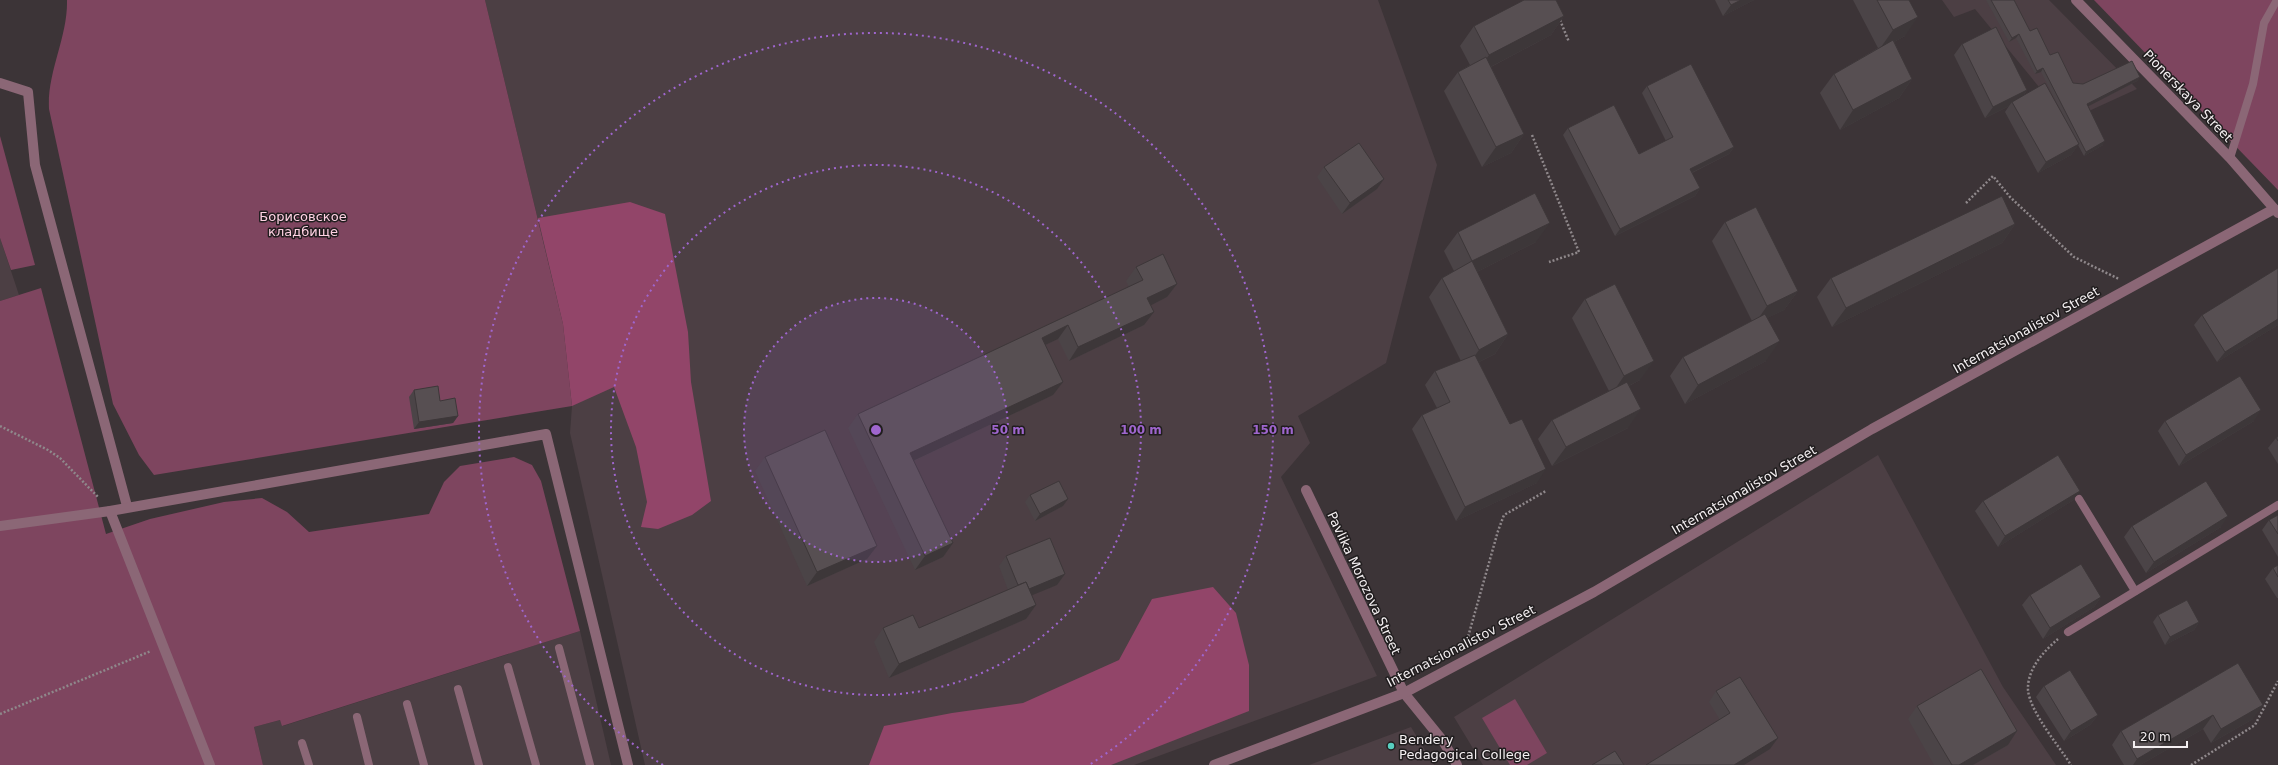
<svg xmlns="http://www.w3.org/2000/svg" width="2278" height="765" font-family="'DejaVu Sans',sans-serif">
  <rect width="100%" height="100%" fill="#3c3437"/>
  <g fill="#4c3f44">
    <polygon points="485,0 1378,0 1437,165 1386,363 1298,416 1310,443 1281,477 1377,676 1134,765 645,765 570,433 572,406 563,324"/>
    <polygon points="1942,0 2049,0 2137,89 2067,121 1975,9 1954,17"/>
    <polygon points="0,238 19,295 0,301"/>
    <polygon points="1878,455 2003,687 2056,765 1483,765 1454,717"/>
    <polygon points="580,631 611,765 263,765 254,727 280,720 283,726"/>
    <polygon points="1411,727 1434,765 1309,765"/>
  </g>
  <g fill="#7e455f">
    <path d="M67,0H485L563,324L572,406L154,475L139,455L113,404L49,109C47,72 68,37 67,0Z"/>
    <polygon points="2094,0 2278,0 2278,190"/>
    <polygon points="0,136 35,265 11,270 0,238"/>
    <polygon points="41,288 106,534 150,519 224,502 262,498 287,512 309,532 429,514 444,482 460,466 514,457 532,465 541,481 580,631 282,726 280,720 254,727 263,765 0,765 0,301"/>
    <polygon points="1515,699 1547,753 1527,765 1510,765 1482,718"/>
  </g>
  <g fill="#924569">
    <polygon points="630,202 665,214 688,332 691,382 711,501 692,515 658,529 641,527 647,502 636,447 614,387 572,406 563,324 538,218"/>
    <polygon points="1213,587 1236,613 1249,665 1249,711 1111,765 869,765 884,726 952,713 1023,703 1119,660 1152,599"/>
  </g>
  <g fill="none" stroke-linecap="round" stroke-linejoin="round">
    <g stroke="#8f888b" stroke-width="2.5" stroke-dasharray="2 2" stroke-linecap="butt">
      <polyline points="1560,20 1569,42"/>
      <polyline points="1532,135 1579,252 1549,262"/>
      <polyline points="1966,203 1993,176 2010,197 2074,257 2119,279"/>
      <polyline points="0,426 48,450 60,458 99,498"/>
      <path d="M2058,639C2044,651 2027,669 2028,690C2030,712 2059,746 2071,765"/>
      <polyline points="1466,644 1498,531 1504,515 1546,491"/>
      <polyline points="0,714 151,651"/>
      <polyline points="2191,765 2255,725 2278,681"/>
    </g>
    <g stroke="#8b6776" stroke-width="8">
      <polyline points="2230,158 2253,84 2264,23 2277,0"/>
      <polyline points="2079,499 2135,591"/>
      <polyline points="2068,632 2278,505"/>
      <polyline points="559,648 590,765"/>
      <polyline points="508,667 536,765"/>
      <polyline points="458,689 479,765"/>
      <polyline points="407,704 424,765"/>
      <polyline points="357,717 369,765"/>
      <polyline points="302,743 309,765"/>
    </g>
    <g stroke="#8b6776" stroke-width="10">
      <polyline points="2076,0 2230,158 2278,213"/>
      <polyline points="0,83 28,92 35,165 127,506"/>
      <polyline points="1306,490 1404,693 1443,741 1457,765"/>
      <polyline points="110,511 210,765"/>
      <polyline points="0,526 110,511 546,434 628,765"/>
      <polyline points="1214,765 1404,693 1594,592 1872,429 2274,209"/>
    </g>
  </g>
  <g fill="#4b4447">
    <polygon points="1715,0 1754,0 1723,16"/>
    <polygon points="1853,0 1909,0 1905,36 1894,42 1912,79 1899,98 1840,130 1820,93 1834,74 1878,48"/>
    <polygon points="1986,0 2014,0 2030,31 2073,83 2083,84 2140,77 2137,81 2088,106 2103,145 2084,156 2078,145 2071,155 2038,173 2005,112 2009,106 1985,118 1954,55 1962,44 2027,90 2024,95 2066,121 2041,72 2035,74 2016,38 2009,42"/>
    <polygon points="1564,16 1551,35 1491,67 1524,134 1511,153 1482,167 1444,91 1458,72 1470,65 1460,46 1474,26"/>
    <polygon points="1647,86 1734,147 1729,154 1692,173 1700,188 1695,196 1615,236 1563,135 1568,128 1639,154 1666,141 1642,93"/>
    <polygon points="1324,167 1377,189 1342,214 1317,177"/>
    <polygon points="1725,222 1798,291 1784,310 1767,318 1766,361 1685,404 1670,376 1683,357 1752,321 1712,241"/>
    <polygon points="2015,224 2002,243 1832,327 1817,297 1831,278"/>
    <polygon points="1458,232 1536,242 1477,272 1508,334 1495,354 1479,362 1537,483 1456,521 1412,429 1422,415 1437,408 1425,385 1435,371 1461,361 1429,297 1442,278 1454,271 1444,251"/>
    <polygon points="1136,267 1177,284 1167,297 1151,305 1144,325 1069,361 1058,339 1045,345 1063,382 1053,395 914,461 953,543 943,557 915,570 848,428 858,414 1129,287 1126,281"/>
    <polygon points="1585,299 1640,380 1629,386 1628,428 1552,466 1538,439 1552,420 1609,391 1572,318"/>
    <polygon points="2202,315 2278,325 2217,362 2194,325"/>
    <polygon points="414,390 440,401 458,416 453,423 414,429 409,397"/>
    <polygon points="2165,421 2254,421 2179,466 2158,431"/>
    <polygon points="2278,436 2278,464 2268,448 2276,438"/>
    <polygon points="765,457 877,546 867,559 807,586 755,471"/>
    <polygon points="2080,491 2072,501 1998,547 1975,511 1983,501"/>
    <polygon points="1030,495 1063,506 1035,521 1025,502"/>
    <polygon points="2278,515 2278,557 2262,530 2269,520"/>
    <polygon points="2132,526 2221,527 2146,573 2124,537"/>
    <polygon points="1006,556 1065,574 1057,585 1031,595 1036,605 1026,619 889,678 874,642 883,628 919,628 1008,590 999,566"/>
    <polygon points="2278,565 2278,598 2277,598 2265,579 2273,568"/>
    <polygon points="2030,595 2101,597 2094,607 2043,639 2022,605"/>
    <polygon points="2158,615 2199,622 2194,630 2165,645 2153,622"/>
    <polygon points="2238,663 2253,719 2211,743 2203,729 2140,765 2124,765 2112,745 2121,731"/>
    <polygon points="2044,686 2098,715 2090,725 2064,741 2036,697"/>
    <polygon points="1716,691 1770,749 1720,720 1709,702"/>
    <polygon points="1917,706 2008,745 1973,765 1934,765 1908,719"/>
  </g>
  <g fill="#3d3739">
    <polygon points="1741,0 1754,0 1723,16 1731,5"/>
    <polygon points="1564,16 1551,35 1475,75 1489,55"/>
    <polygon points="1918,17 1905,36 1879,50 1893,30"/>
    <polygon points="2019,34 2016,38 2009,42 2012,38"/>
    <polygon points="2043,68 2041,72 2035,74 2037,71"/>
    <polygon points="2140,77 2137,81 2085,108 2087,104"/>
    <polygon points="1912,79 1899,98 1840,130 1853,110"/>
    <polygon points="2027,90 2020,101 2012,102 2009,106 1985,118 1993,107"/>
    <polygon points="1524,134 1511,153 1482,167 1496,147"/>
    <polygon points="2105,141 2103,145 2084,156 2086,152"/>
    <polygon points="2079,144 2071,155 2038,173 2046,162"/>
    <polygon points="1734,147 1729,154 1685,176 1690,169"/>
    <polygon points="1384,179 1377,189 1342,214 1350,203"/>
    <polygon points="1700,188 1695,196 1615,236 1620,229"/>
    <polygon points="1550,223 1536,242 1459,281 1472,261"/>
    <polygon points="2015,224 2002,243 1832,327 1846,308"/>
    <polygon points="1177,284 1167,297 1138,312 1147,298"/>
    <polygon points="1798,291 1784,310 1754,325 1767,306"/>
    <polygon points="1154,312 1144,325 1069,361 1078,347"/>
    <polygon points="2278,319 2278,325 2217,362 2225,352"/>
    <polygon points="1068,325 1058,339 1032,351 1042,338"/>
    <polygon points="1508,334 1495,354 1465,369 1479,350"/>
    <polygon points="1780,341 1766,361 1685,404 1698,385"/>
    <polygon points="1654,361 1640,380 1611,395 1624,376"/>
    <polygon points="1063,382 1053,395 900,467 910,453"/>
    <polygon points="1641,409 1628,428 1552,466 1566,447"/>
    <polygon points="2261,410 2254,421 2179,466 2186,455"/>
    <polygon points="458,416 453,423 414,429 419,422"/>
    <polygon points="1546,469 1537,483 1456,521 1465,507"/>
    <polygon points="2080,491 2072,501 1998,547 2005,536"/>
    <polygon points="1068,499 1063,506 1035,521 1040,514"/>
    <polygon points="2228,516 2221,527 2146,573 2154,562"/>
    <polygon points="953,543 943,557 915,570 925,556"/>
    <polygon points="877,546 867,559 807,586 817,572"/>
    <polygon points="1065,574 1057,585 1018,601 1025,590"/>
    <polygon points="2101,597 2094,607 2043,639 2050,628"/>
    <polygon points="1036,605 1026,619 889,678 899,664"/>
    <polygon points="2199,622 2194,630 2165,645 2170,637"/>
    <polygon points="2263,705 2253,719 2211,743 2221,729"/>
    <polygon points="2098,715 2090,725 2064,741 2071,731"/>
    <polygon points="2213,715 2203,729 2140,765 2133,765 2137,759"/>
    <polygon points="2017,731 2008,745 1973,765 1959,765"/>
    <polygon points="1778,738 1770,749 1744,765 1734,765"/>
  </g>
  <g fill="#574f52" stroke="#3d3739">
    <polygon points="1524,0 1556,0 1564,16 1489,55 1474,26"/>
    <polygon points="1728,0 1741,0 1731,5"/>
    <polygon points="1877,0 1909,0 1918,17 1893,30"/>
    <polygon points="1991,0 2014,0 2030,31 2037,28 2050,55 2058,52 2073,83 2083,84 2132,61 2140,77 2087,104 2105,141 2086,152 2043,68 2037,71 2019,34 2012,38"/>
    <polygon points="1996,27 2027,90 1993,107 1962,44"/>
    <polygon points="1893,40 1912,79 1853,110 1834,74"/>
    <polygon points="1486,57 1524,134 1496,147 1458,72"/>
    <polygon points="1691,64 1734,147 1690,169 1700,188 1620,229 1568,128 1614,105 1639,154 1673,137 1647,86"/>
    <polygon points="2045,83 2079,144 2046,162 2012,102"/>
    <polygon points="1359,143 1384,179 1350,203 1324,167"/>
    <polygon points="1535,193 1550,223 1472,261 1458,232"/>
    <polygon points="2002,196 2015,224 1846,308 1831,278"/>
    <polygon points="1756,207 1798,291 1767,306 1725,222"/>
    <polygon points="1163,254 1177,284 1147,298 1154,312 1078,347 1068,325 1042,338 1063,382 910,453 953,543 925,556 858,414 1143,280 1136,267"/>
    <polygon points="1472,261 1508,334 1479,350 1442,278"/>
    <polygon points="2278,268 2278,319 2225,352 2202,315"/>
    <polygon points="1615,284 1654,361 1624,376 1585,299"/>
    <polygon points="1765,314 1780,341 1698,385 1683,357"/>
    <polygon points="1475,355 1510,424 1522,419 1546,469 1465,507 1422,415 1450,402 1435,371"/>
    <polygon points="2240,376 2261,410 2186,455 2165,421"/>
    <polygon points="1627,382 1641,409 1566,447 1552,420"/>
    <polygon points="438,386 440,401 455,398 458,416 419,422 414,390"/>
    <polygon points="825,430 877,546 817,572 765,457"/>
    <polygon points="2278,436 2278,441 2276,438"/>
    <polygon points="2058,455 2080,491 2005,536 1983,501"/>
    <polygon points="1059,481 1068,499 1040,514 1030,495"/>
    <polygon points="2206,481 2228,516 2154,562 2132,526"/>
    <polygon points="2278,515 2278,534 2269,520"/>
    <polygon points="1050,538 1065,574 1029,589 1026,582 1018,585 1006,556"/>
    <polygon points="2081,564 2101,597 2050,628 2030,595"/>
    <polygon points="2278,565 2278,577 2273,568"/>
    <polygon points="1026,582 1036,605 899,664 883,628 913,615 919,628"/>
    <polygon points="2187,600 2199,622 2170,637 2158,615"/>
    <polygon points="2238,663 2263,705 2221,729 2213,715 2137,759 2121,731"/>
    <polygon points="1981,669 2017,731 1959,765 1952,765 1917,706"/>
    <polygon points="2070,670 2098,715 2071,731 2044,686"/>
    <polygon points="1740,677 1778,738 1734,765 1646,765 1730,713 1716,691"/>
    <polygon points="1615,751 1624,765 1592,765"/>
  </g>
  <circle cx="876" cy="430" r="132" fill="#9f66ce" fill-opacity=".12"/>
  <g fill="none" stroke="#9f66ce" stroke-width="2" stroke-dasharray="2 4">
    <circle cx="876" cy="430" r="132"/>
    <circle cx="876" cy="430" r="265"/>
    <path d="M663 765A397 397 0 1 1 1089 765"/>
  </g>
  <circle fill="#58cec0" stroke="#201d1e" stroke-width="1.5" cx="1391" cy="746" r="4"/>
  <g text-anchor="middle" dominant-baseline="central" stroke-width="3" stroke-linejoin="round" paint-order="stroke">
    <g font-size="13" fill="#f4eff1" stroke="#201d1e">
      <text transform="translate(2188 96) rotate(46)">Pionerskaya Street</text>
      <text transform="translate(2026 330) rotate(-29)">Internatsionalistov Street</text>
      <text transform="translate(1744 490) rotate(-30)">Internatsionalistov Street</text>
      <text transform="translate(1364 583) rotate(65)">Pavlika Morozova Street</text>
      <text transform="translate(1461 646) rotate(-27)">Internatsionalistov Street</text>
    </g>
    <g font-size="13" fill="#ffd1e3" stroke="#201d1e">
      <text x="303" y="216">Борисовское<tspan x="303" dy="15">кладбище</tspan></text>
    </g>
    <g font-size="13" fill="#f4eff1" stroke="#201d1e" text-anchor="start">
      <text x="1399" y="739">Bendery<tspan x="1399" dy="15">Pedagogical College</tspan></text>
    </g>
  </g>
  <circle cx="876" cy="430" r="6" fill="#9f66ce" stroke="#201d1e" stroke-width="2"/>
  <g font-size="12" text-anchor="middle" font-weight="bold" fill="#9f66ce" stroke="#201d1e" stroke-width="3" stroke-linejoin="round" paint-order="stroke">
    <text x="1008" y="434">50 m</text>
    <text x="1141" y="434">100 m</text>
    <text x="1273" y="434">150 m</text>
  </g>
  <path d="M2134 741v6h53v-6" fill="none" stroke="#f4eff1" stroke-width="2"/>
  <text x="2140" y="741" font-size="12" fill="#f4eff1" stroke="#201d1e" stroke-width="3" paint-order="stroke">20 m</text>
</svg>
